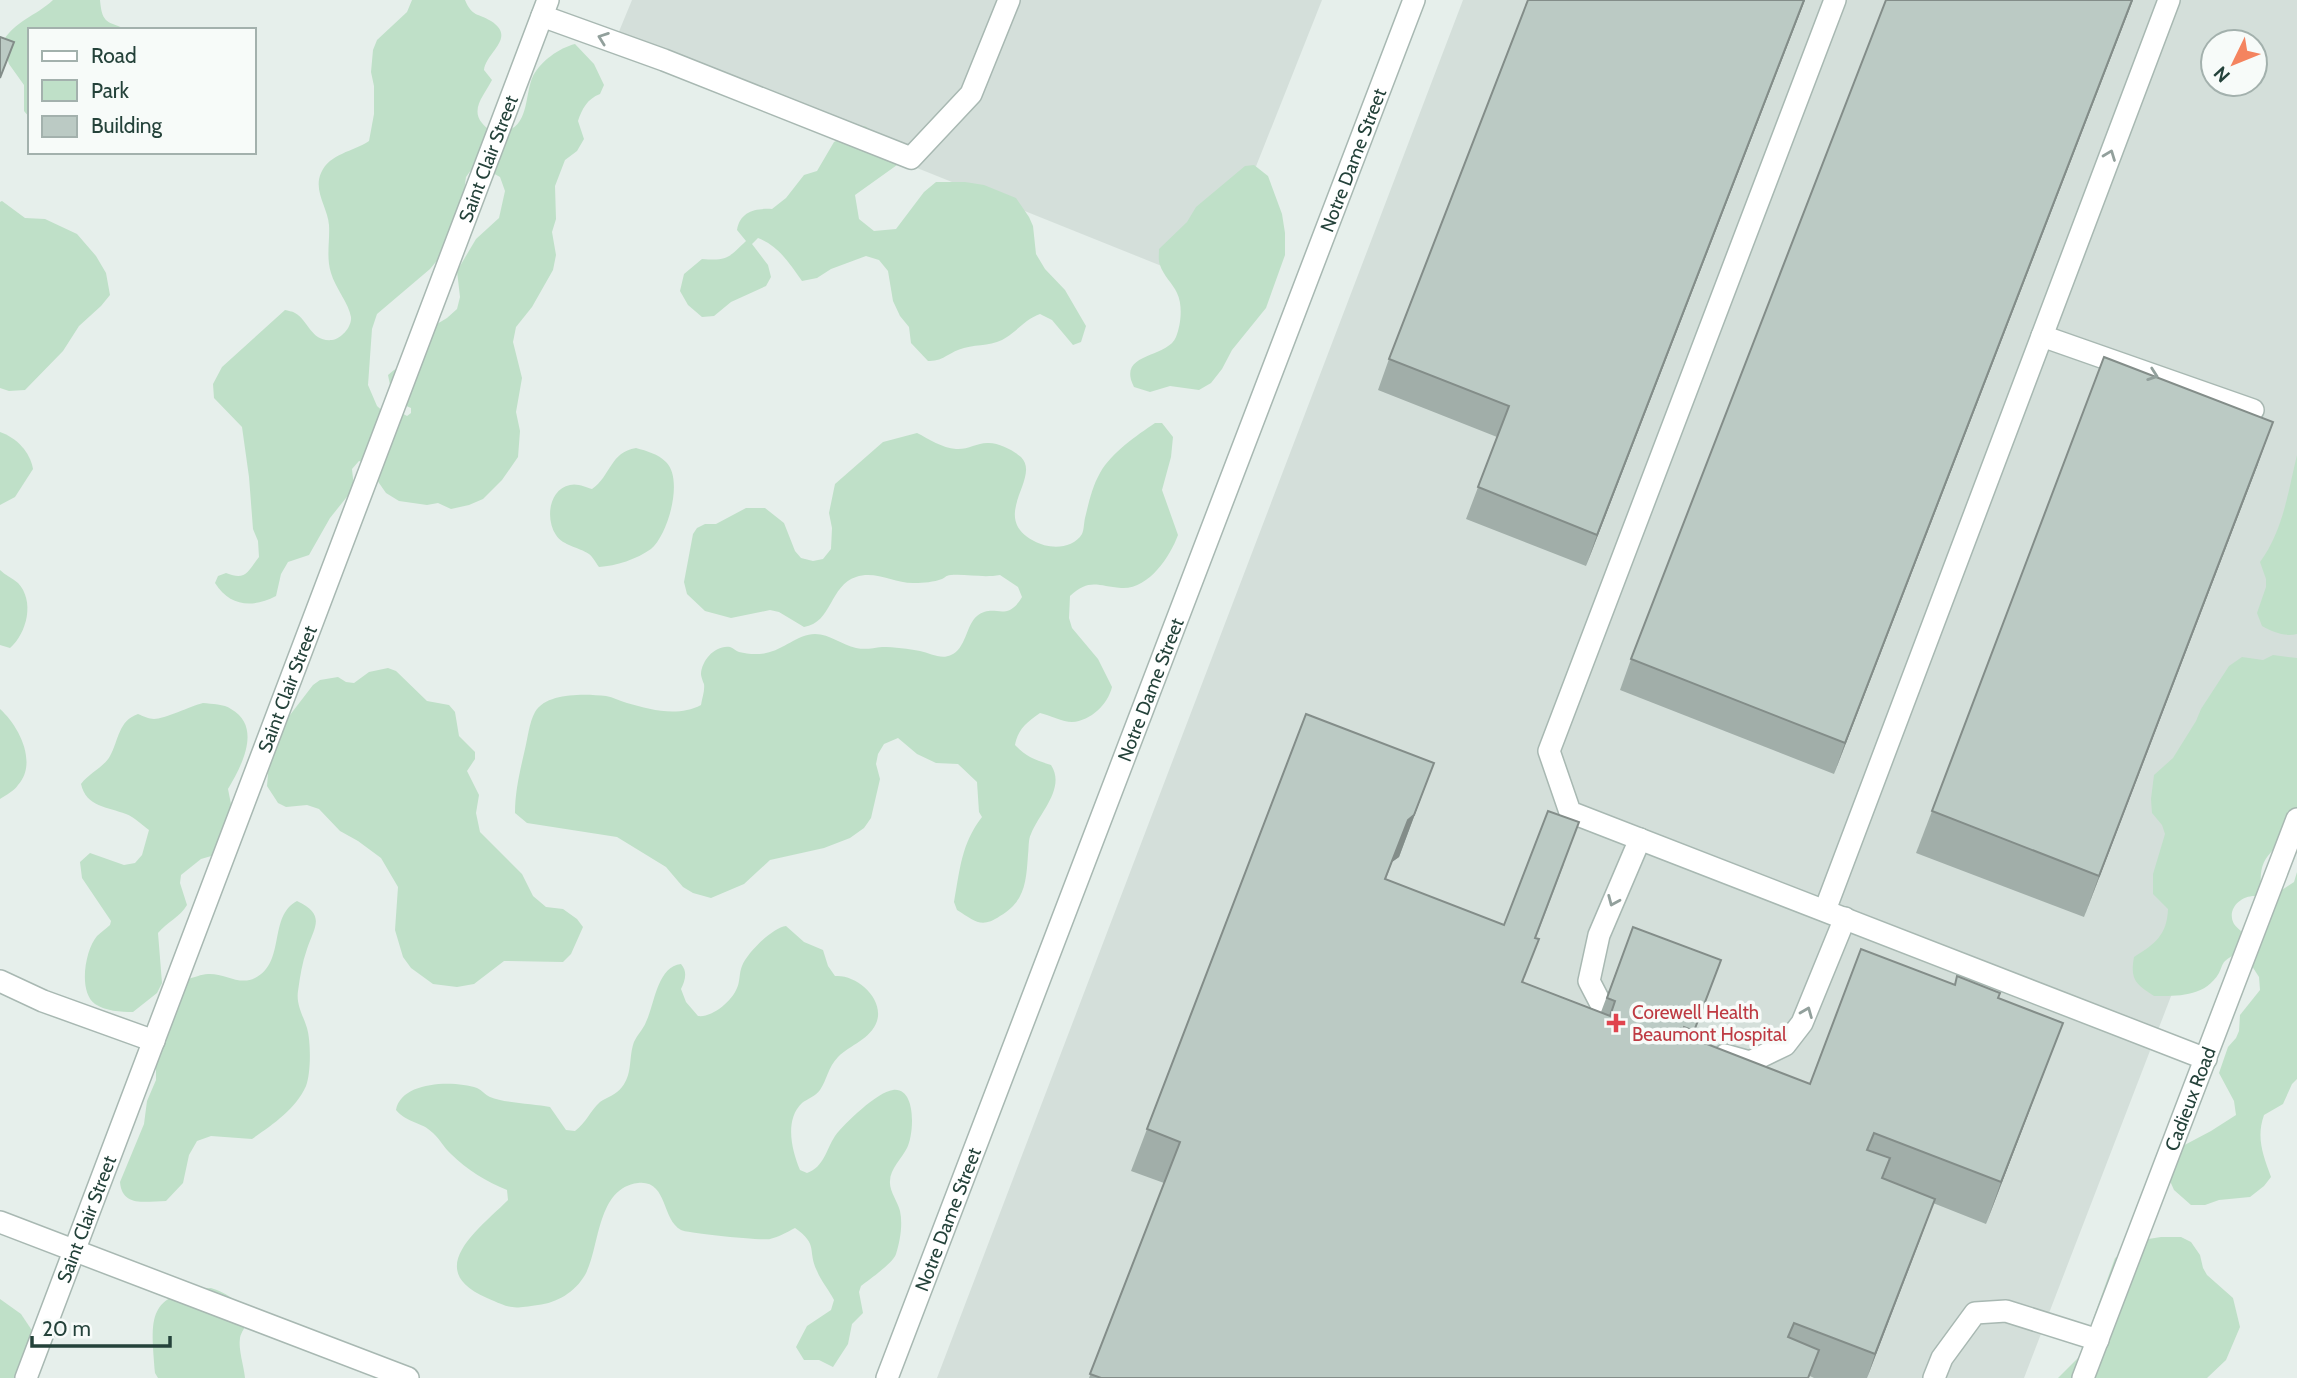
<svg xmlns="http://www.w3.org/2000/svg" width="2297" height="1378" font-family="Cabin,sans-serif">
  <rect width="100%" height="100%" fill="#e6efeb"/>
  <g fill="#d4dfda" fill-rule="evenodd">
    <polygon points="632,0 1322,0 1209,285 613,46"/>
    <path d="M1463,0H2297V669L2024,1378H937ZM2213,42H2255V84H2213Z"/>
  </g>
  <g fill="#bfe0c8" fill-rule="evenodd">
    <path d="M53,0H100C102,25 108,21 128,30H30V118L24,111V85L9,64L2,43C14,21 36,16 53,0Z"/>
    <path d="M412,0H465C472,17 478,13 491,21C517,38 486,52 484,70L492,80C485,94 470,109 482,123C487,129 493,133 500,132C530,130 524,95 533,76C541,61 559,48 575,44L594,64L604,85L600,94C587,99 582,109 578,121L584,139L577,151L565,160L555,186L556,219L552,232L556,255L553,270L532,307L516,327L513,342L522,378L516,412L520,431L518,457L502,480L483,499L469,505L451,509L438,503L427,505L399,501L386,493L379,483L368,463L359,461L352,469L354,488L330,518L309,555L288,562L281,574L276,596C253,608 230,607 215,583L218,576L226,573C246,581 247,572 259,557L258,541L253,529L249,477L242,427L214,398L213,384L222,367L285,310C288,311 292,311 295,313C309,321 311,342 332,340C341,339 352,327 351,317C349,304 335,287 331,273C326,257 330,241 329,225C328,208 313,191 321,173C330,153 353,152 369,141L374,114V86L371,72L373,50L377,40L407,12ZM484,168L500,177L505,191L499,218L476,239L457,271L460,297L457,309L447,318L422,333L403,366L394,370L388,375C392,394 392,400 411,408V413L407,416L400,412L386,414L377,406L368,385L372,329L377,314L430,269L455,239L467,217L464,192L466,177L471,170Z"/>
    <path d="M865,126L891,144L897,150V165L855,195L859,219L874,231L896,229L924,192L936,182H965L984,185L1016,198L1029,217L1033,226L1036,254L1045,269L1065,290L1086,326L1081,342L1073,345L1052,320L1040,314C1026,319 1019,329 1007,337C994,346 979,344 964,348C950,351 943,362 928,361L911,343L909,327L900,316L893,301L888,271L879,260L866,256L831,269L817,278L802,281C789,263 779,246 758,238L752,244L768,265L771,277L766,286L731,302L714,316L702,317L688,305L680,291L684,274L702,259C728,261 728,258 746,241L737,230C740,211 756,208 772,209L786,198L804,175L817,171L834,142Z"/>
    <path d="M1254,165L1268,176L1282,214L1285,233V255L1266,308L1232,350L1222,369L1211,383L1199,390L1170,386L1150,392L1134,387C1116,352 1167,359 1176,337C1181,325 1183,305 1177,293C1173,284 1163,275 1160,265C1158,261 1159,254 1159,249L1187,222L1196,207L1239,171L1245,166Z"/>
    <polygon points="2,201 25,218 45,219 77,234 96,256 106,273 110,295 101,306 79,326 63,351 25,390 9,391 0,388 0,202"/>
    <path d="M1155,423H1162L1173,437L1171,457L1162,490L1178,535C1170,557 1148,590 1121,588C1098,586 1089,578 1070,596L1069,618L1072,628L1098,659L1112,687C1108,704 1091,721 1072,722C1063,722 1049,715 1040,713C1027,722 1018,729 1015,745C1026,757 1035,760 1051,765C1066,788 1040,812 1031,834C1028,840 1029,848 1028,855C1026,883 1025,901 1000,916C981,929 975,921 957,910L954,902C960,870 961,844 982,817L979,812L977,782L958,764L936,763L917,754L898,738L884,744L878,754L876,764L880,779L871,818L864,828L850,838L824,848L770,860L744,884L711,898L693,893L683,887L666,867L617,837L527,823L515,813C515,791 520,771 525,749C528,737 529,723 535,712C547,692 586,694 606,696C613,697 620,701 627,703C651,710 678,717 701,705C702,698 705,691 704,684C703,682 701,676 701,674C702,660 715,645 730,647C733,648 736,651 739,652C747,654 757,655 766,653C783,650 798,634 815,634C830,634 842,645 856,648C866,650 873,648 882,647C894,647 909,649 920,651C930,653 941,660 951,655C966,649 966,625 977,616C995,602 1006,624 1022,597L1018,587L1000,575C983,578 968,574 951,575C944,576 948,576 942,579C934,582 923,583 915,583C895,584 876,570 856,577C830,585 832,623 804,627L779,612L770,610L731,618L705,611L687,594L684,582L693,534L697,528L705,524H716L746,508H765L784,523L795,551L801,558L813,561L823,559L831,549L832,528L829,513L835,484L883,442L917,433C929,439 942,448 956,449C967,450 977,443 987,443C998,442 1013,450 1021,457C1042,478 988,517 1034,541C1048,549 1072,550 1082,534C1084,530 1084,522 1085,518C1089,502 1092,487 1100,473C1112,452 1136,436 1155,423Z"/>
    <path d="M0,432C17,438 30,452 33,469L15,497L0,505Z"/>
    <path d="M636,448C647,451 658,454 666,462C684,479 668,535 651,549C637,559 616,566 599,567C596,563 593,557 589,554C579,547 563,546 556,535C545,519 549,489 570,485C577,483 586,487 592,489C611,476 610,452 636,448Z"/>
    <path d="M2297,455V634C2285,637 2273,632 2262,626L2257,613L2266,587V579L2260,562C2283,531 2288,492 2297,455Z"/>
    <path d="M0,570C5,575 12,578 18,583C35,601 27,633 10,648L0,645Z"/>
    <path d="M2273,655L2297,658V853L2291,846L2278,845C2261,861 2260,868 2261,892L2256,896C2241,895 2226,909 2234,924C2236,927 2240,930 2243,933L2277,893L2294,882L2297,872V1079L2292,1084L2283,1104L2264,1115C2256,1138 2263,1155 2271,1177L2264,1186L2250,1197L2219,1200L2205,1205H2191L2174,1190L2166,1172L2177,1149L2211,1131L2236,1115L2234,1101L2219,1073L2228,1047L2236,1038L2239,1031L2240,1015L2260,990L2259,977L2248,960L2232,956C2221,963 2224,963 2219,973C2205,997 2178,996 2154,996C2135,984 2130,979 2134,957C2155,944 2167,935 2168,909L2153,894V874L2165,834L2162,825L2152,813L2151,799L2154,775L2173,758L2196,721L2201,709L2229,666L2242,657L2263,660Z"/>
    <polygon points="388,668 396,671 427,701 449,705 455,712 459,736 475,752 475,759 467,771 479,795 476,813 480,832 522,874 533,896 546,907 563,909 577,919 583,927 571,954 563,962 504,961 474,984 457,987 433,984 411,968 403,957 395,930 398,887 381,858 358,841 340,831 319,809 307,805 286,807 278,803 267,786 270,750 280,728 313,685 320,680 338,677 346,682 354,683 369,672"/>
    <path d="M203,703C212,704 224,704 231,709C263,727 241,767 228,789L234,819L225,852L201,859L181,875L180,883L187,905C180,917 167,922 158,933L162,983L157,993L133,1012C121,1012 105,1011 95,1004C78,992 85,950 97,936C101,932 106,929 110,925L111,921L82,878L80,862L90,853L124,865L135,863L142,855L149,830C142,825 134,817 126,814C108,807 86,807 81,784C89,773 104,767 110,756C119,740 118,721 138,714C143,716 149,719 154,719C164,719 191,706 203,703Z"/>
    <path d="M0,709C19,726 38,763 18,785C14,791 6,795 0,799Z"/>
    <path d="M297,901C326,915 315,926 307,949C302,963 300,977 298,991C296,1005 303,1015 307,1028C311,1042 311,1073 306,1086C296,1109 272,1125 252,1139L211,1136L197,1141L189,1155L183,1183L166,1201C147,1201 122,1208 120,1182L144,1124L147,1101L156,1080V1057L187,979C194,978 201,974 208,974C224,973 240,986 255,978C286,963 268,916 297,901Z"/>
    <path d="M786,926L804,942L823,950L828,966L835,976C856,974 884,998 877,1021C871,1039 850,1045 838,1057C828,1067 827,1080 820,1090C816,1096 807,1099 802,1103C784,1120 792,1151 800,1170L807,1173C824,1167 826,1150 835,1136C845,1123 877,1092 893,1090C917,1087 914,1135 907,1148C902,1158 890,1169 890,1181C889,1191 898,1202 900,1211C903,1225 900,1241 896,1254C893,1263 870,1279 861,1286L859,1292L863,1313L852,1324L848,1344L833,1367L819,1360H804L796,1347L807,1326L831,1310L834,1300C829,1290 821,1281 817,1271C807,1250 819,1245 795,1228C787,1232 779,1237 770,1239C763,1241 686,1233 681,1230C661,1219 668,1180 638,1183C596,1188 600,1249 585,1275C575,1292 557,1303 538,1305C511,1309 512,1309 487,1298C422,1270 478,1230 508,1200L507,1190C487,1182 467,1170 451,1154C444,1148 440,1139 433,1133C421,1121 408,1124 396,1110C401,1081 454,1080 477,1088C482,1090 485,1095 490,1097C504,1103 534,1104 550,1107L566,1130L575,1131C586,1123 590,1111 600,1102C607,1097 616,1095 622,1087C632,1075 629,1059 633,1045C635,1037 643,1030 646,1022C655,1003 657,967 681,964C688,972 685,981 681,989L686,1002L698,1016C712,1018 732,1001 737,988C740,982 739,973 742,966C747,953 772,928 786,926Z"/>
    <polygon points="2161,1237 2181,1237 2191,1242 2200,1255 2203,1268 2207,1275 2233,1298 2240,1327 2226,1360 2207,1378 2058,1378 2081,1355 2095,1331 2093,1319 2115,1258 2142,1240"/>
    <path d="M211,1288C226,1293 246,1303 246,1322C246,1327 241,1332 240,1338C238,1349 244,1366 245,1378H158L155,1373C151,1318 145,1294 211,1288Z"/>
    <polygon points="0,1299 21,1314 35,1335 29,1378 0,1378"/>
  </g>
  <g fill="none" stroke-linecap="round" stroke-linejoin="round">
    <g stroke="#a8b8b2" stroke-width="24">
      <g id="minor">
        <polyline points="1835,0 1549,751 1570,812 2206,1059"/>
        <polyline points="542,16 664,60 911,158 971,94 1009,0"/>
        <polyline points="2042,336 2253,410"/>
        <polyline points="1825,910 2169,0"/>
        <polyline points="0,981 43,1001 154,1041"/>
        <polyline points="1603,1008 1589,981 1599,935 1640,839"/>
        <polyline points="1725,1055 1750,1062 1785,1045 1802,1023 1845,918"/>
        <polyline points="0,1222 408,1378"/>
        <path id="s1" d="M26,1378L548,0"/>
        <path id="s2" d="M887,1378L1414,0"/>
        <polyline points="1934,1378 1942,1358 1975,1313 2006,1311 2098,1340"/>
        <path id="s3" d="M2083,1378L2297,819"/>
      </g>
    </g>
    <use href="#minor" stroke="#fff" stroke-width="21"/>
  </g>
  <g fill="#a1aea9">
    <polygon points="1805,0 1586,566 1466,519 1497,437 1378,390 1389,359"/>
    <polygon points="2133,0 1834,774 1620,690 1631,659"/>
    <polygon points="2258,464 2084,917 1916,853 1932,811"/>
    <polygon points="1434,763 1399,857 1392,862 1386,879 1504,925 1564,864 1536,938 1523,982 1601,1012 1633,927 1721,960 1692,1038 1810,1084 1955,985 1998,998 2047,1065 1986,1224 1933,1203 1867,1378 1814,1378 1810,1376 1808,1378 1089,1378 1164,1183 1131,1171 1147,1129"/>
  </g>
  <g fill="#838d89">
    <polygon points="1804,0 1805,0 1586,566 1597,535"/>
    <polygon points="2132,0 2133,0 1834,774 1845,743"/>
    <polygon points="2273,422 2258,464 2084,917 2099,876"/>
    <polygon points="1434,763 1399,857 1392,862 1370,920 1408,820"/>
    <polygon points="2063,1023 2047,1065 1986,1224 2001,1182"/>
    <polygon points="1935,1199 1920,1240 1867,1378 1875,1354"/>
  </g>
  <g fill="#bbcac4" stroke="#838d89" stroke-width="2">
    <polygon points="1528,0 1804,0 1597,535 1478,487 1509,406 1389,359"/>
    <polygon points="1886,0 2132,0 1845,743 1631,659"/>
    <polygon points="0,37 14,42 0,78"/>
    <polygon points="2104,357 2273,422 2099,876 1932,811"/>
    <polygon points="1306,714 1434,763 1414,815 1408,820 1385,879 1504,925 1548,811 1579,822 1535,938 1539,939 1522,982 1610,1016 1615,1001 1607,998 1633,927 1721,960 1694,1031 1684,1027 1681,1034 1810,1084 1861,949 1955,985 1957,976 2000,993 1998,998 2063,1023 2001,1182 1874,1133 1867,1150 1890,1158 1882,1178 1935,1199 1875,1354 1794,1323 1788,1337 1819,1350 1808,1378 1101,1378 1090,1374 1180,1142 1147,1129"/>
  </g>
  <defs><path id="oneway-chevron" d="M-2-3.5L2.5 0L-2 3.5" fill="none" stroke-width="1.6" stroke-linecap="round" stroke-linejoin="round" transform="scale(1.75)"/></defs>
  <g stroke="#92a09c">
    <use href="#oneway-chevron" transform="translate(603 38) rotate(-160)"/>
    <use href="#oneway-chevron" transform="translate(2110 155) rotate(-69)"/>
    <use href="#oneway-chevron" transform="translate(2153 375) rotate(19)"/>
    <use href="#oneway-chevron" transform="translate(1613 901) rotate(113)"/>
    <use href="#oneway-chevron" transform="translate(1807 1012) rotate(-68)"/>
  </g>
  <path fill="#e0444e" stroke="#f7fbf9" stroke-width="2.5" d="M1612.5 1012.5h7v7h7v7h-7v7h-7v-7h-7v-7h7z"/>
  <g text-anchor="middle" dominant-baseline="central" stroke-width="7" stroke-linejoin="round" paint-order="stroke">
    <g font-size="19" fill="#24423a" stroke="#f7fbf9">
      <text stroke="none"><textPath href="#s1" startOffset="1304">Saint Clair Street</textPath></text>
      <text stroke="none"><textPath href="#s2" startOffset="1304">Notre Dame Street</textPath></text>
      <text stroke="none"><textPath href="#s1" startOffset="737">Saint Clair Street</textPath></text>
      <text stroke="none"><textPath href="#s2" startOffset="737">Notre Dame Street</textPath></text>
      <text stroke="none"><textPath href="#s3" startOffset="299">Cadieux Road</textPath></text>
      <text stroke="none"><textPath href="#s1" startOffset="170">Saint Clair Street</textPath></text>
      <text stroke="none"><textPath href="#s2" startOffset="170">Notre Dame Street</textPath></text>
    </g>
    <g font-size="19" fill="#be3a42" stroke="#f7fbf9" text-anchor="start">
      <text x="1632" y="1012">Corewell Health<tspan x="1632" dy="22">Beaumont Hospital</tspan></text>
    </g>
  </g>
  <rect x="28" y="28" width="228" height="126" fill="#f7fbf9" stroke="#a3b1ad" stroke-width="2"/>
  <rect x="42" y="51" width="35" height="10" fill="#ffffff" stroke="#a3b1ad" stroke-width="2"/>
  <text x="91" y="63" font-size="21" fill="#24423a">Road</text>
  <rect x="42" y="80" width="35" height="21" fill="#bfe0c8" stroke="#a3b1ad" stroke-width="2"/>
  <text x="91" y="98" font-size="21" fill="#24423a">Park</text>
  <rect x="42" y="116" width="35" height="21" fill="#bbcac4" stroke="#a3b1ad" stroke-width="2"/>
  <text x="91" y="133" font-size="21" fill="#24423a">Building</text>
  <g transform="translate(2234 63) rotate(227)"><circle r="33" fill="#f7fbf9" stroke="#a3b1ad" stroke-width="2"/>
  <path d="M0-5L12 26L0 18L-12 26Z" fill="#f4845f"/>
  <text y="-10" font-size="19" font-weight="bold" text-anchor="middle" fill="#24423a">N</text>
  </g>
  <path d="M32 1336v10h138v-10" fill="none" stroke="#24423a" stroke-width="3.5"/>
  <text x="42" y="1336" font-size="21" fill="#24423a" stroke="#f7fbf9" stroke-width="5" paint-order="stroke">20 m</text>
</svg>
